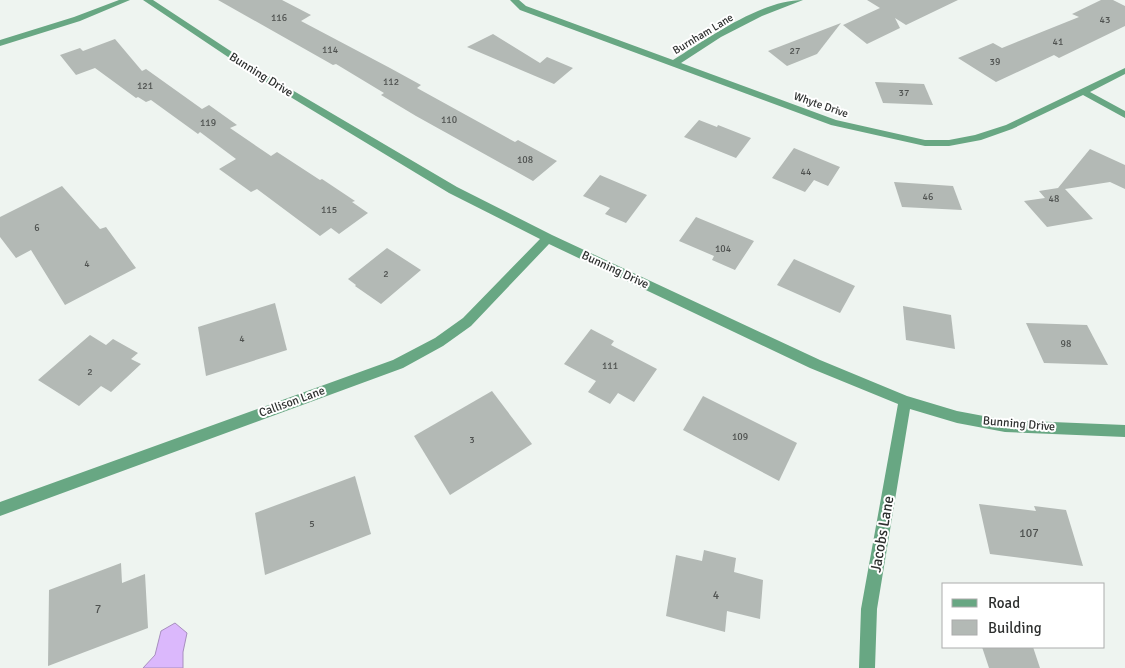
<svg xmlns="http://www.w3.org/2000/svg" width="1125" height="668" font-family="Signika,sans-serif">
  <rect width="100%" height="100%" fill="#eef4f0"/>
  <polygon fill="#dbb8fc" stroke="#a78fbe" points="175,623 187,633 183,652 183,668 143,668 155,655 161,631"/>
  <g fill="#b3b9b5">
    <polygon points="218,0 282,0 311,15 301,21 390,68 421,85 417,88 515,142 518,140 557,161 533,181 416,116 381,95 384,93 336,64 333,65"/>
    <polygon points="867,0 958,0 906,25 895,18 900,28 867,44 843,25 880,8"/>
    <polygon points="1101,0 1113,0 1125,6 1125,26 1059,58 1054,55 996,82 958,58 993,43 1002,48 1079,17 1072,14"/>
    <polygon points="841,23 817,54 787,66 768,51"/>
    <polygon points="493,34 540,63 547,57 573,68 554,84 467,47"/>
    <polygon points="115,39 142,71 146,69 202,109 209,105 237,125 230,128 271,156 277,152 320,180 322,179 355,201 352,202 368,213 339,234 331,228 320,236 257,189 251,192 219,169 236,159 200,132 198,134 151,100 146,102 138,97 136,98 95,68 76,75 60,55 80,48 83,51"/>
    <polygon points="875,82 924,84 933,105 883,103"/>
    <polygon points="699,120 717,127 718,125 751,138 736,158 684,137"/>
    <polygon points="794,148 840,167 828,186 814,180 805,192 772,178"/>
    <polygon points="1090,149 1125,165 1125,189 1110,182 1065,189 1093,219 1047,227 1024,201 1045,198 1039,191 1058,188"/>
    <polygon points="600,175 647,195 626,223 605,214 610,208 583,196"/>
    <polygon points="894,182 953,186 962,210 902,207"/>
    <polygon points="62,186 100,229 106,227 136,268 65,305 31,250 16,258 0,237 0,217"/>
    <polygon points="696,217 754,241 735,270 712,260 714,256 679,241"/>
    <polygon points="387,248 421,270 381,304 355,286 356,285 348,279"/>
    <polygon points="794,259 855,286 840,313 777,285"/>
    <polygon points="275,303 287,350 206,376 198,327"/>
    <polygon points="903,306 951,315 955,349 906,340"/>
    <polygon points="1026,323 1087,325 1108,365 1044,363"/>
    <polygon points="591,329 614,341 611,345 657,369 634,402 618,393 610,404 588,392 596,381 564,364"/>
    <polygon points="90,335 106,345 113,339 138,353 131,359 141,364 111,392 101,386 79,406 38,380"/>
    <polygon points="492,391 532,444 450,495 414,436"/>
    <polygon points="703,396 797,443 779,481 683,430"/>
    <polygon points="355,476 371,534 265,575 255,513"/>
    <polygon points="979,504 1036,511 1034,506 1066,510 1083,566 990,554"/>
    <polygon points="704,550 736,558 734,572 763,580 760,619 727,611 725,632 666,616 676,555 702,561"/>
    <polygon points="121,563 122,583 145,574 148,628 48,666 49,590"/>
    <polygon points="982,647 1033,647 1040,668 989,668"/>
  </g>
  <g fill="none" stroke-linecap="round" stroke-linejoin="round">
    <g fill="#68a783" fill-rule="evenodd">
      <polygon points="119,0 130,0 80,21 0,46 0,40 74,17"/>
      <polygon points="143,0 153,0 270,77 457,187 552,235 820,360 907,396 957,411 1005,420 1125,425 1125,437 1005,432 957,423 910,409 877,609 875,668 859,668 861,609 898,404 810,368 549,244 471,326 443,346 403,368 0,516 0,502 393,360 435,338 463,318 540,239 449,193 264,81"/>
      <path d="M510,0H519L526,6L673,60C708,38 761,0 803,0L762,16L721,37L681,63L836,120L925,140H949L975,135L1006,125L1125,68V74L1090,92L1125,111V118L1083,95L1012,129L981,140L949,146H925L831,125L520,10Z"/>
    </g>
  </g>
  <g text-anchor="middle" dominant-baseline="central" stroke-width="4" stroke-linejoin="round" paint-order="stroke">
    <g font-size="10" fill="#4f5250">
      <text x="279" y="18">116</text>
      <text x="1105" y="20">43</text>
      <text x="1058" y="42">41</text>
      <text x="330" y="50">114</text>
      <text x="795" y="51">27</text>
      <text x="995" y="62">39</text>
      <text x="391" y="82">112</text>
      <text x="145" y="86">121</text>
      <text x="904" y="93">37</text>
      <text x="449" y="120">110</text>
      <text x="208" y="123">119</text>
      <text x="525" y="160">108</text>
      <text x="806" y="172">44</text>
      <text x="928" y="197">46</text>
      <text x="1054" y="199">48</text>
      <text x="329" y="210">115</text>
      <text x="37" y="228">6</text>
      <text x="723" y="249">104</text>
      <text x="87" y="264">4</text>
      <text x="386" y="274">2</text>
      <text x="242" y="339">4</text>
      <text x="1066" y="344">98</text>
      <text x="610" y="366">111</text>
      <text x="90" y="372">2</text>
      <text x="740" y="437">109</text>
      <text x="472" y="440">3</text>
      <text x="312" y="524">5</text>
    </g>
    <g font-size="11" fill="#2e302f" stroke="#fff">
      <text transform="translate(703 34) rotate(-31)">Burnham Lane</text>
      <text transform="translate(821 105) rotate(19)">Whyte Drive</text>
    </g>
    <g font-size="12" fill="#2e302f" stroke="#fff">
      <text transform="translate(261 75) rotate(32)">Bunning Drive</text>
      <text transform="translate(615 270) rotate(25)">Bunning Drive</text>
      <text transform="translate(292 402) rotate(-20)">Callison Lane</text>
      <text transform="translate(1019 424) rotate(5)">Bunning Drive</text>
    </g>
    <g font-size="12" fill="#4f5250">
      <text x="1029" y="533">107</text>
      <text x="716" y="595">4</text>
      <text x="98" y="609">7</text>
    </g>
    <g font-size="15" fill="#2e302f" stroke="#fff">
      <text transform="translate(882 534) rotate(-80)">Jacobs Lane</text>
    </g>
  </g>
  <rect x="942" y="583" width="162" height="65" fill="#ffffff" stroke="#abacac"/>
  <rect x="952" y="599" width="25" height="8" fill="#68a783" stroke="#abacac"/>
  <text x="988" y="608" font-size="15" fill="#2e302f">Road</text>
  <rect x="952" y="620" width="25" height="15" fill="#b3b9b5" stroke="#abacac"/>
  <text x="988" y="633" font-size="15" fill="#2e302f">Building</text>
</svg>
